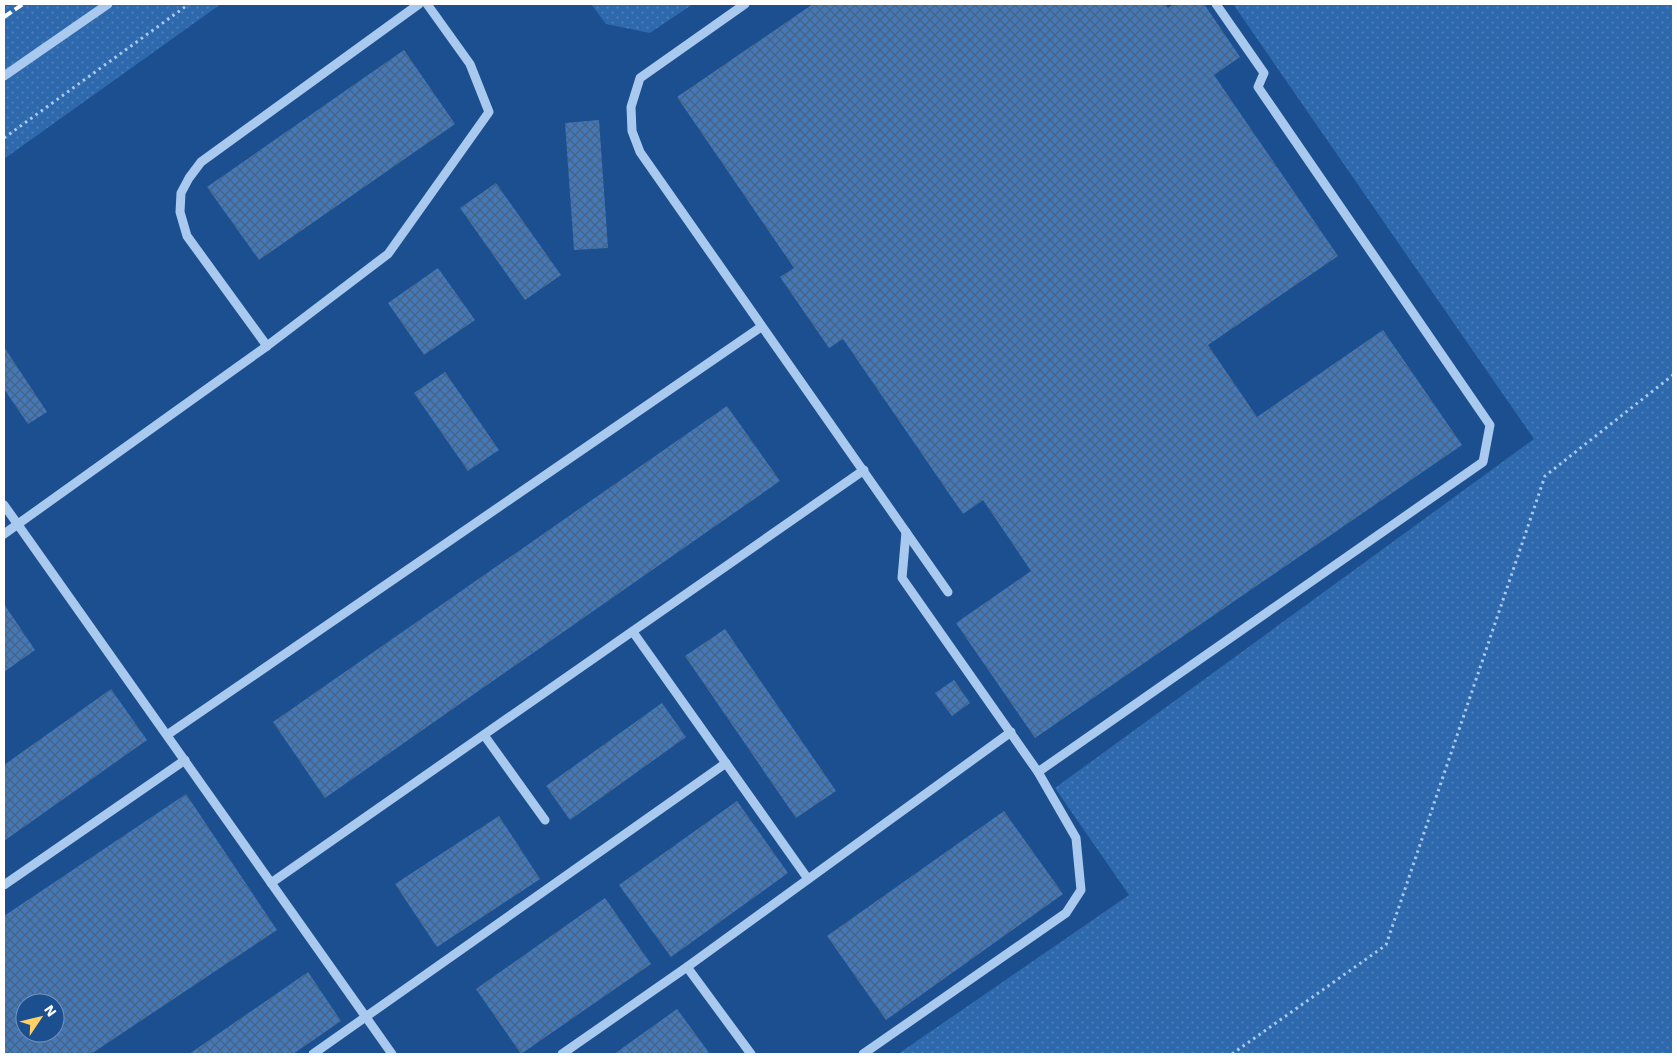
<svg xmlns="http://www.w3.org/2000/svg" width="1677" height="1058" font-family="'Work Sans',sans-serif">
  <defs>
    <pattern id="park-dots" width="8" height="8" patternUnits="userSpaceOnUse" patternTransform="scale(1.25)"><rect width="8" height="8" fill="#2e69ad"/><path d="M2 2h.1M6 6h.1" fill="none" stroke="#4d80b9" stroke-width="1.8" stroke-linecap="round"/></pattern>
    <pattern id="building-cross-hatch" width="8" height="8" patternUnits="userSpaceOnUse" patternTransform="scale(1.25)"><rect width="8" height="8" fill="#4478b7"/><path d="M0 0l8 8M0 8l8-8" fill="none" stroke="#486282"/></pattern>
  </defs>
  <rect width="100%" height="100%" fill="#1b4f8f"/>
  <g fill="url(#park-dots)">
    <polygon points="4,4 221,4 4,159"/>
    <polygon points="591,4 693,4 650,33 606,24"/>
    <polygon points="1233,4 1673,4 1673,1054 898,1054 1129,895 1055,788 1534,439"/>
  </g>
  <g fill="url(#building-cross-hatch)" fill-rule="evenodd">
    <polygon points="813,4 1165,4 1168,8 1174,4 1204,4 1240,57 1214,75 1338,256 1208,345 1257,417 1383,330 1462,445 1035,738 956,623 1031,571 983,500 963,514 843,339 829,348 780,277 794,268 677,97"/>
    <polygon points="404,50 455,124 259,260 207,187"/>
    <polygon points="599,120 608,248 574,250 565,123"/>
    <polygon points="496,183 561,275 525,300 460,208"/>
    <polygon points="438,268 475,320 424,355 388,303"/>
    <polygon points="4,347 47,412 28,424 4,389"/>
    <polygon points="445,372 499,450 468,471 414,393"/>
    <polygon points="727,406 780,481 325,798 273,722"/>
    <polygon points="4,604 35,650 4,672"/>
    <polygon points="725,629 836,791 796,818 685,656"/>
    <polygon points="954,680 970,703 952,716 935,693"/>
    <polygon points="111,689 147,740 4,841 4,765"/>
    <polygon points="662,703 686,737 570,820 546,786"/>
    <path d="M186,794L277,930L91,1054H4V916ZM25,1003H55V1033H25Z"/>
    <polygon points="737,801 788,873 671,957 619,885"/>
    <polygon points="1004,811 1063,894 886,1020 827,936"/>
    <polygon points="499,816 540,879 437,947 395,884"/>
    <polygon points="605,898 651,964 521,1054 476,989"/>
    <polygon points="308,972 341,1021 293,1054 189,1054"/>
    <polygon points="677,1009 710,1054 614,1054"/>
  </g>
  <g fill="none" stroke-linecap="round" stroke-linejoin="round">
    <g stroke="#a9c9ee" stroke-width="3" stroke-dasharray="2.5 4" stroke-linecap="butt">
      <polyline points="4,138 189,4"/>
      <polyline points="1232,1054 1386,945 1545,476 1673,375"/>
    </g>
    <g stroke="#a9c9ee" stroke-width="9">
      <path d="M745,4L640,78L631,107L632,131L640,152C742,299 846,445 948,592"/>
      <polyline points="4,76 108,4"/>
      <polyline points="267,346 187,236 180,212 181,193 189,178 201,162 419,4"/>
      <polyline points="4,505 392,1054"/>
      <polyline points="906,532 902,578 1038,772 1483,462 1490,425 1258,87 1264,73 1216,4"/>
      <polyline points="4,534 267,346 388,254 489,112 470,64 427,4"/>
      <polyline points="633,632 808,879"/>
      <polyline points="167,735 761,327"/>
      <polyline points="484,735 545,820"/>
      <polyline points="271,883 864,470"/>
      <polyline points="4,885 185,760"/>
      <polyline points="687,967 751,1054"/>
      <polyline points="313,1054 726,763"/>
      <polyline points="562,1054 687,967 1011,732"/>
      <polyline points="863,1054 1066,913 1081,890 1076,838 1038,772"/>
    </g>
    <polyline stroke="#fff" stroke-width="4" stroke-dasharray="9 4" stroke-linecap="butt" points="4,17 23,4"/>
  </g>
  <rect width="1677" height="1058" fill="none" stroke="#ffffff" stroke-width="10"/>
  <g transform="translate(40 1018) rotate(55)"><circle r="24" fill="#1b4f8f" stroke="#7695bc"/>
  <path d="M0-4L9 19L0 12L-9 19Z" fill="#ffd166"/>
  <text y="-8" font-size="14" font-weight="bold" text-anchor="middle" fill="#ffffff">N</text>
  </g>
</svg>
